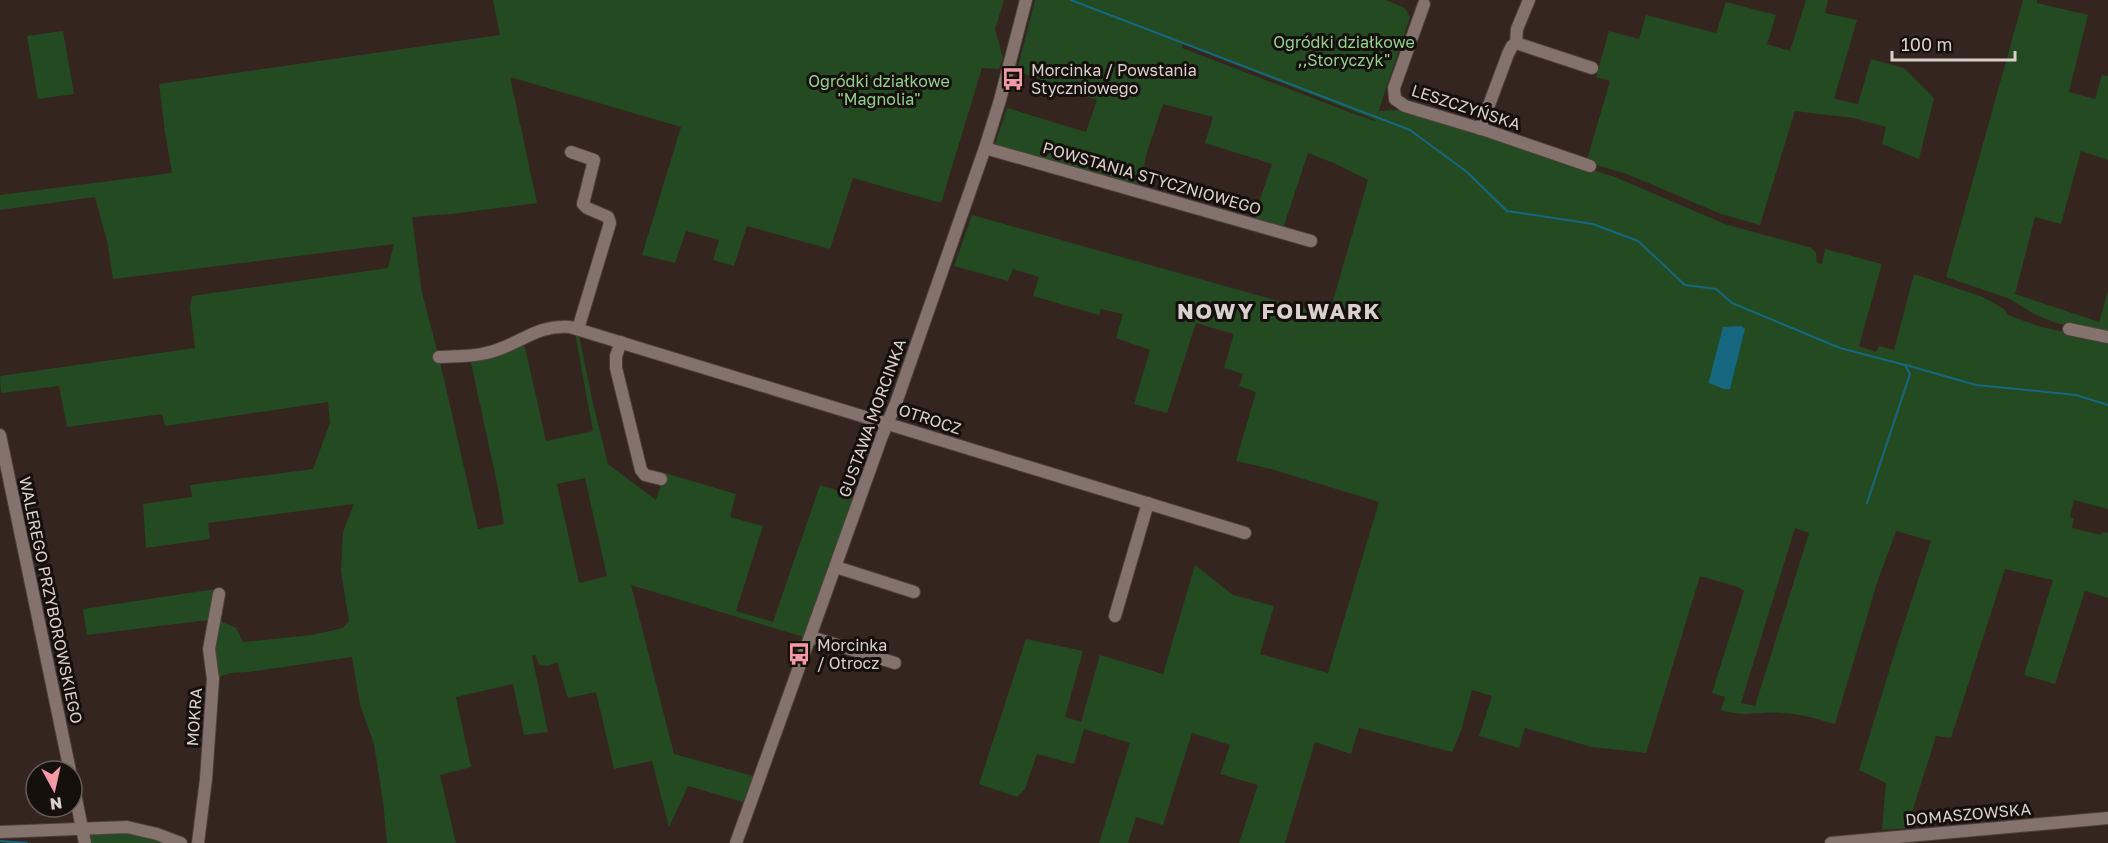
<svg xmlns="http://www.w3.org/2000/svg" width="2108" height="843" font-family="'Golos Text',sans-serif">
  <rect width="100%" height="100%" fill="#34251f"/>
  <g fill="#244a22" fill-rule="evenodd">
    <path d="M493,0H1004L995,29L1003,58L999,69L982,68L941,203L853,178L830,249L747,226L734,266L713,260L719,240L686,231L675,263L642,255L681,127L510,77L537,203L451,214L412,217L422,293L439,357L478,529L504,524L498,488L470,358L524,343L546,441L593,431L575,333L579,335L592,399L608,464L656,500L665,473L736,494L730,517L763,526L736,611L773,622L820,485L856,496L804,637L631,585L674,754L753,776L743,802L688,786L669,827L652,761L614,769L596,692L568,698L557,662L548,666L539,665L535,655L532,656L548,732L524,735L513,684L456,697L471,767L440,775L456,843H387L383,801L374,744L360,705L352,657L248,672L230,673L213,679L216,619L87,635L83,609L222,588L219,594L216,619L236,628L243,642L312,635L343,628L349,621L341,571L343,532L354,504L208,523L210,539L146,548L143,504L192,497L190,485L313,469L330,423L328,402L165,426L162,414L67,427L59,386L1,393L0,376L195,348L190,308L192,296L388,268L394,244L113,279L108,245L95,197L0,210V195L172,173L165,132L159,84L500,35ZM585,478L607,576L579,583L557,484Z"/>
    <path d="M1035,0H1386L1405,8L1410,17L1376,119L1379,111L1401,110L1615,177L1725,224L1812,248L1816,253L1817,263L1822,264L1825,249L1882,264L1859,346L1876,352L1879,346L1894,350L1914,274L1983,297L2004,309L2008,315L2041,327L2108,341V509L2074,500L2070,517L2074,519L2072,528L2101,535L2102,532L2108,533V598L2085,591L2055,684L2024,675L2053,580L2005,569L1951,738L1936,736L1907,828L1882,830L1886,783L1859,770L1897,645L1931,541L1896,531L1877,583L1835,724C1817,719 1801,714 1783,713C1758,711 1746,718 1721,710L1725,697L1712,693L1744,591L1738,587L1700,576L1646,753L1592,747L1525,728L1519,748L1479,736L1492,696L1472,690L1461,731L1452,752L1359,728L1351,754L1315,742L1285,843H1239L1258,785L1220,774L1230,745L1192,733L1163,825L1136,817L1128,843H1099L1130,743L1084,729L1074,764L1037,754L1025,789L1017,797L979,784L1026,639L1083,651L1065,717L1081,722L1100,655L1163,674L1195,565L1233,595L1274,606L1260,654L1328,673L1379,502L1271,469L1236,461L1256,392L1239,386L1243,374L1224,368L1234,334L1196,323L1167,413L1134,404L1150,350L1116,338L1123,314L1101,309L1099,315L1033,296L1039,277L1013,269L1008,281L954,266L972,215L1328,315L1332,304L1368,180L1336,164L1308,153L1283,228L1253,220L1272,164L1205,143L1213,117L1163,104L1147,152L1139,188L994,147L1007,108L1086,132L1097,100L1017,71ZM1183,44L1376,120L1375,121L1352,113L1182,48ZM1795,528L1809,533L1755,706L1741,703Z"/>
    <polygon points="1806,0 1828,0 1825,13 1857,20 1834,99 1858,104 1871,59 1904,68 1934,98 1919,159 1882,144 1886,127 1854,118 1795,111 1760,225 1721,214 1627,174 1590,163 1587,160 1610,81 1596,77 1609,31 1639,39 1646,15 1716,33 1726,2 1776,15 1767,44 1790,51"/>
    <polygon points="2023,0 2037,0 2037,3 2088,15 2069,92 2095,99 2102,75 2108,76 2108,160 2081,151 2061,224 2035,217 2015,294 2099,322 2108,291 2108,333 2056,323 2034,314 2010,299 1946,277"/>
    <polygon points="63,31 74,94 38,99 27,36"/>
    <polygon points="128,831 170,843 92,843 90,835 92,833"/>
  </g>
  <polygon fill="#166880" points="1741,326 1745,329 1730,389 1724,389 1709,383 1709,381 1723,327"/>
  <g fill="none" stroke-linecap="round" stroke-linejoin="round">
    <g stroke="#166880" stroke-width="2">
      <polyline points="1071,0 1410,130 1467,172 1507,211 1593,224 1638,241 1685,285 1716,289 1732,303 1840,348 1905,365 1910,374 1867,503"/>
      <polyline points="1906,365 1976,385 2076,395 2108,405"/>
      <polyline points="0,841 27,843"/>
    </g>
    <g stroke="#4c403c" stroke-width="14">
      <g id="minor">
        <polyline points="1424,4 1394,88 1395,99 1405,106 1488,131 1590,166"/>
        <polyline points="1516,43 1517,29 1529,0"/>
        <polyline points="1480,129 1508,54 1512,46 1516,43 1592,68"/>
        <polyline points="985,148 1311,241"/>
        <polyline points="571,152 594,160 583,204 587,208 608,217 610,223 578,329"/>
        <polyline points="2069,329 2108,337"/>
        <polyline points="621,342 616,356 616,368 641,470 645,475 661,479"/>
        <path d="M439,357C454,356 471,357 486,353C517,347 535,324 570,327L1245,533"/>
        <polyline points="0,435 70,771"/>
        <polyline points="836,567 914,592"/>
        <polyline points="1115,616 1148,503"/>
        <polyline points="811,637 895,663"/>
        <polyline points="72,779 85,843"/>
        <polyline points="0,832 127,827 157,834 181,843"/>
        <polyline points="198,843 206,779 213,679 209,649 219,594"/>
        <polyline points="736,843 882,436 896,403 985,148 1000,100 1026,0"/>
        <polyline points="1831,843 2108,818"/>
      </g>
    </g>
    <use href="#minor" stroke="#84736c" stroke-width="12"/>
  </g>
  <defs>
    <g id="bus-bare" transform="scale(1.8)"><path d="M-5-6H5V4H4V6H2V4H-2V6H-4V4H-5ZM-3.5-4V0h7V-4ZM-3.5 1.2v1.5H-2V1.2ZM2 1.2v1.5H3.5V1.2Z" fill="#f49aa6" stroke="#16100d" stroke-width="2.5" paint-order="stroke"/></g>
  </defs>
  <g fill-rule="evenodd">
    <use href="#bus-bare" x="1013" y="79"/>
    <use href="#bus-bare" x="799" y="654"/>
  </g>
  <g text-anchor="middle" dominant-baseline="central" stroke-width="6" stroke-linejoin="round" paint-order="stroke">
    <g font-size="16" fill="#93d18e" stroke="#16100d">
      <text x="1344" y="42">Ogródki działkowe<tspan x="1344" dy="18">,,Storyczyk"</tspan></text>
      <text x="879" y="81">Ogródki działkowe<tspan x="879" dy="18">"Magnolia"</tspan></text>
    </g>
    <g font-size="16" fill="#d9cfcc" stroke="#16100d" text-anchor="start">
      <text x="1031" y="70">Morcinka / Powstania<tspan x="1031" dy="18">Styczniowego</tspan></text>
      <text x="817" y="645">Morcinka<tspan x="817" dy="18">/ Otrocz</tspan></text>
    </g>
    <g font-size="16" fill="#d9cfcc" stroke="#16100d">
      <text transform="translate(1466 107) rotate(18)">LESZCZYŃSKA</text>
      <text transform="translate(1152 178) rotate(16)">POWSTANIA STYCZNIOWEGO</text>
      <text transform="translate(872 418) rotate(-70)">GUSTAWA MORCINKA</text>
      <text transform="translate(930 419) rotate(18)">OTROCZ</text>
      <text transform="translate(51 600) rotate(78)">WALEREGO PRZYBOROWSKIEGO</text>
      <text transform="translate(194 717) rotate(-86)">MOKRA</text>
      <text transform="translate(1968 814) rotate(-5)">DOMASZOWSKA</text>
    </g>
    <g font-size="22" font-weight="bold" letter-spacing="1.5" fill="#d9cfcc" stroke="#16100d">
      <text x="1279" y="310">NOWY FOLWARK</text>
    </g>
  </g>
  <g transform="translate(54 789) rotate(172)"><circle r="28" fill="#16100d" stroke="#645c59" stroke-width="1.5"/>
  <path d="M0-4.5L10 22L0 15L-10 22Z" fill="#f49aa6"/>
  <text y="-9" font-size="16" font-weight="bold" text-anchor="middle" fill="#d9cfcc">N</text>
  </g>
  <path d="M1892 51v9h123v-9" fill="none" stroke="#d9cfcc" stroke-width="3"/>
  <text x="1901" y="51" font-size="18" fill="#d9cfcc" stroke="#16100d" stroke-width="4.5" paint-order="stroke">100 m</text>
</svg>
